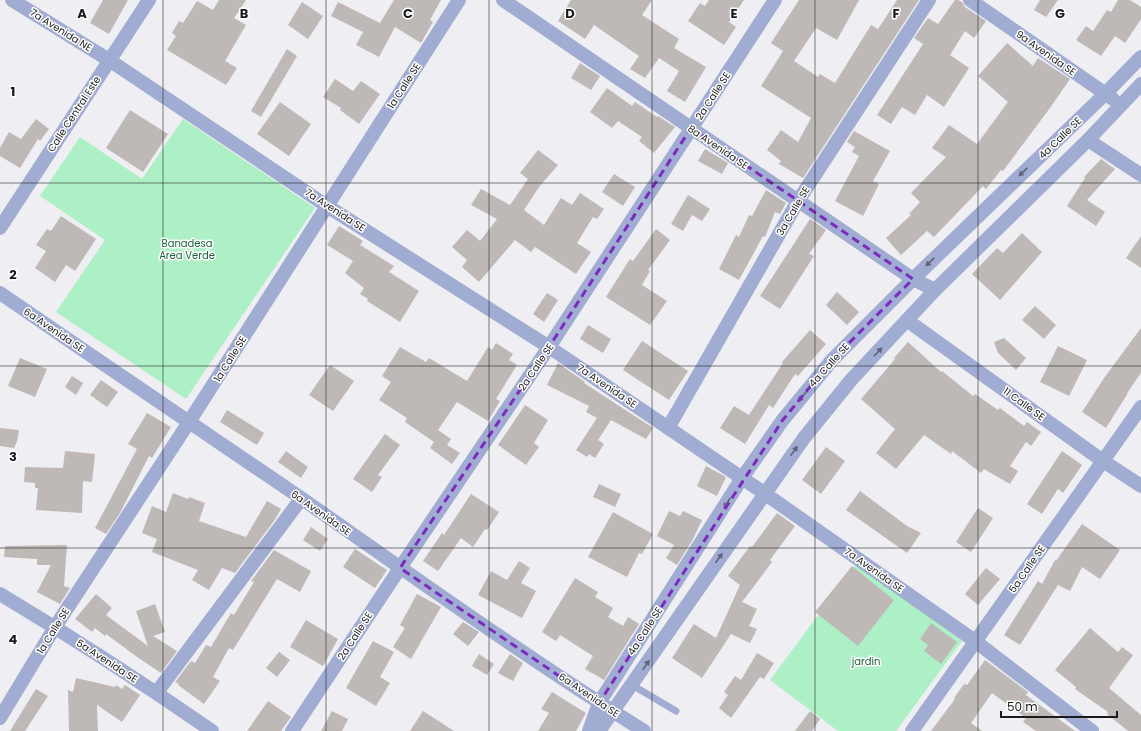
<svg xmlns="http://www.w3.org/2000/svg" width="1141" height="731" font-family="Poppins,sans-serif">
  <rect width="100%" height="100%" fill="#eeeef3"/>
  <g fill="#adf0c5">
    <polygon points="183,119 315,208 186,399 56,312 105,240 40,196 80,137 142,179"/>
    <polygon points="857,563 962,641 896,731 838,731 770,680"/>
  </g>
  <g fill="#beb9b7">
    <polygon points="103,0 128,0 109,34 90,23"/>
    <polygon points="219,0 246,0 234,18 246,25 225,61 237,68 226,85 167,50 176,36 172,33 179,21 183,23 197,1 213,10"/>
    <polygon points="394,0 441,0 430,20 433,22 421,43 395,27 379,57 356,45 363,32 331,16 338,2 380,23"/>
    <polygon points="571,0 652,0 642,15 679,39 674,48 706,67 685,102 667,91 679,71 659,58 645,78 630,69 639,56 594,25 585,39 558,21"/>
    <polygon points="709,0 744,0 729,22 736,27 724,45 688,21 700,3 705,6"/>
    <polygon points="799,0 859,0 837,40 816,28 794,61 818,77 820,74 835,83 871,25 878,29 897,0 919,0 803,178 779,164 781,161 767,150 781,130 798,142 811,118 761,86 783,51 771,43"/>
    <polygon points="955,0 958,0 962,2 965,7 986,21 974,38 965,31 950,55 969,68 944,107 927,95 915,115 902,107 891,124 877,115 923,44 914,38 928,18 938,24"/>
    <polygon points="1040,0 1058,0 1046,17 1034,10"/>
    <polygon points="1118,0 1130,0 1141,7 1141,19 1125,43 1115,36 1101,56 1076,40 1086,26 1093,31 1107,10 1111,12"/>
    <polygon points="302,2 323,16 308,39 288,25"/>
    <polygon points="1007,43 1033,66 1038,58 1070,79 1050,108 1003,171 1001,170 986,189 983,186 934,237 927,231 901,255 886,238 911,215 909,214 920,202 911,193 946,157 932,148 949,125 977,144 1008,102 978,76"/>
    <polygon points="287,49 297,56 261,117 251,111"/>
    <polygon points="580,63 600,76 591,90 571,78"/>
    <polygon points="335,79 353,91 361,81 380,94 359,124 340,110 341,108 323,97"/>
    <polygon points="607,88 632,106 635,102 657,117 658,116 675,127 654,153 639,141 642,137 618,121 612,128 590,112"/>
    <polygon points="280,102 311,124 289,156 257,134"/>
    <polygon points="130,110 168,134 143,172 106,148"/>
    <polygon points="36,119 49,129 40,141 38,139 20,168 0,156 0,148 9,132 21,139"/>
    <polygon points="854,131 890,151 873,181 879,184 863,216 835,201 859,156 852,152 855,147 847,142"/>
    <polygon points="705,149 728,163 722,174 698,161"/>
    <polygon points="538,150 558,165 539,187 524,210 544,225 561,198 572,205 580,193 604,209 597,219 593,217 577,243 591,252 576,274 535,247 531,252 515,240 479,282 462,267 467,260 452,247 467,230 480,241 497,219 471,205 481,189 510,205 528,179 520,173"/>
    <polygon points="1101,159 1115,169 1087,200 1105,212 1096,226 1067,206 1085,178 1084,177"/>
    <polygon points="614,174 635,187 623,206 602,192"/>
    <polygon points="766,190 786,203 780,214 775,212 765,237 763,236 739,280 719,269 736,235 739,237 749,215 752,216"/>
    <polygon points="688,195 710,209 702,221 692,215 683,231 671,224"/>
    <polygon points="61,216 96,239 75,271 66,265 55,282 35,268 46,251 36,245 47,229 51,231"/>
    <polygon points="810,219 826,230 809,254 814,256 780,309 760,296"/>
    <polygon points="339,226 363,241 360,245 394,266 389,272 419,291 400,322 367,301 368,299 360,294 364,288 345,273 353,261 327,245"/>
    <polygon points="656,229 670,240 648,270 650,271 642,285 667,301 650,325 606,297 630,259 633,261"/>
    <polygon points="1022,233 1042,252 1000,300 972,274 997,248 1003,253"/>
    <polygon points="1141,236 1141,268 1126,258"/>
    <polygon points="837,292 859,312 847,325 826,305"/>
    <polygon points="547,293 558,300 544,322 533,314"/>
    <polygon points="1035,306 1056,325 1044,339 1022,320"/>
    <polygon points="588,325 611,339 603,353 580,339"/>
    <polygon points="1141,328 1141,373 1127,393 1128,393 1106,428 1082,412 1104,378"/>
    <polygon points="810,330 826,344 798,376 795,374 773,408 769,405 745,444 720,428 734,406 749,415 783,363 782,362"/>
    <polygon points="1004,338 1026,358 1016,370 998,353 994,342"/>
    <polygon points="642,341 688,371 669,400 623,370"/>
    <polygon points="908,342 941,372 942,371 973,396 975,394 998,410 1000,408 1024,426 1027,422 1041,432 1031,446 1026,442 1010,466 1018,471 1010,484 984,469 981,473 952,451 951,454 924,435 896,469 876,453 895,429 861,399 895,359 894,358"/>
    <polygon points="496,343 513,354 509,360 517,365 496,399 500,401 488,421 457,402 438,430 451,439 447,445 460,453 452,464 430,448 434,442 405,422 407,418 379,400 391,382 382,376 400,347 426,362 429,358 467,381 488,347 492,350"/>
    <polygon points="1058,346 1087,360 1069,396 1040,382"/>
    <polygon points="20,358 47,369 35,397 8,386"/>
    <polygon points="558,363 585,382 584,383 653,428 646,439 611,420 598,440 604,444 595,458 589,454 587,457 576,450 597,418 586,412 589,406 547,385"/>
    <polygon points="330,365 354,381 333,411 309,395"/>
    <polygon points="72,376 83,383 76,395 65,387"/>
    <polygon points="101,380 118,392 107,407 90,395"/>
    <polygon points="525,405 548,420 534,443 539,447 526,465 498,445"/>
    <polygon points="227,410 264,433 257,445 220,422"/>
    <polygon points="147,413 171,427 152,458 149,456 120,513 106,534 95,528 137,449 128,444"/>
    <polygon points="0,428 19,430 17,441 14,448 0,446"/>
    <polygon points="385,434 400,445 378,475 382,477 372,492 353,479"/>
    <polygon points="826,447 845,461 821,494 802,480"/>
    <polygon points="65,451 95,454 92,482 83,481 82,513 36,510 38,488 35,488 35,483 24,482 25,467 63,468"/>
    <polygon points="286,451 308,467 301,478 278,462"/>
    <polygon points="1062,451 1082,465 1063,493 1058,489 1042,514 1027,504"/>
    <polygon points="706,466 726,477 717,496 697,486"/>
    <polygon points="599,484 621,494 615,507 593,497"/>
    <polygon points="860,491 907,526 921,533 907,553 846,510"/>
    <polygon points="173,493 188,499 189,497 205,503 199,521 246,537 267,501 281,509 274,521 235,573 222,568 209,590 192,580 198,570 152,552 157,539 142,533 152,506 166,512"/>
    <polygon points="471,494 499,512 487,530 485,529 473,547 461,538 438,571 423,561 442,533 444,535"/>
    <polygon points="978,508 993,518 971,552 956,542"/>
    <polygon points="669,511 680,516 683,511 702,520 692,541 677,565 666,558 674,545 657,536"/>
    <polygon points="613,512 653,534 642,554 639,553 627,577 588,557"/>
    <polygon points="777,513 795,526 770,560 772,562 742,602 757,609 749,626 757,629 750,643 731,634 702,678 672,658 694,624 716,638 740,585 728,576 750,546 752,547"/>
    <polygon points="1082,524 1120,550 1100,579 1082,567 1070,591 1058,585 1020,645 1004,635 1038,581 1042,584 1055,560 1056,561"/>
    <polygon points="311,527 328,539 320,551 303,540"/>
    <polygon points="67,545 64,586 70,588 60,604 37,592 51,565 37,565 37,559 4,557 5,546"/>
    <polygon points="355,549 387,570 375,588 343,567"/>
    <polygon points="274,550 311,571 300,592 277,579 233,650 229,648 213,677 220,681 204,704 178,685 179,684 175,682 191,661 195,663 206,645 211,647 231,613 234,615 254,582 251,581"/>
    <polygon points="519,561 530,568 521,583 536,591 522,618 478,595 491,571 507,580"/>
    <polygon points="852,566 894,600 858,646 815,612"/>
    <polygon points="986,568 1000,579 978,605 965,594"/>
    <polygon points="575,578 598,592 595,597 613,608 608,617 623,626 628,617 639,624 604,680 585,669 593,656 560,635 556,641 542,632"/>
    <polygon points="96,594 112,608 106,615 148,646 136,611 155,604 165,632 153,636 177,651 161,673 140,659 106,634 105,636 95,628 92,632 75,619"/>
    <polygon points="417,594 441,607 411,659 393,647 405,628 400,625"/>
    <polygon points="306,620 338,639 323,666 290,647"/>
    <polygon points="463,622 479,632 468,646 453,634"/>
    <polygon points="931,623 957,642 941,664 924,651 928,645 920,639"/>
    <polygon points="1090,628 1118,652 1122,647 1133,655 1109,688 1141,715 1141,731 1128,731 1107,714 1108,712 1075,689 1076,687 1055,670"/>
    <polygon points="373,641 394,652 380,677 390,683 376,706 346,688"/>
    <polygon points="279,652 290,660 277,677 266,668"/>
    <polygon points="757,653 774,663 764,679 760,677 731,718 719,708 728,695 724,692 735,676 741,680"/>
    <polygon points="479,654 494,664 487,675 472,666"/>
    <polygon points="510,654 523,663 513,681 498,673"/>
    <polygon points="985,660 1028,692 1026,695 1075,731 1036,731 1023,722 1026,718 992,693 971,723 982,731 931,731 955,699 954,698 964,684 967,685"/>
    <polygon points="76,678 115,687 116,685 122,689 125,685 140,695 122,722 97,705 98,731 69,731 68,690 73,692"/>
    <polygon points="36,689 48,696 25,731 10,731"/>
    <polygon points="552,692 586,713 576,731 538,731 549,713 541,709"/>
    <polygon points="268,701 291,717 281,731 247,731"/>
    <polygon points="332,711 348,719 342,731 321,731"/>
    <polygon points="423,711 454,731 410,731"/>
    <polygon points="810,711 820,719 812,731 795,731"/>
  </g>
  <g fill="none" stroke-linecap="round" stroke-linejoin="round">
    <polyline stroke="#a1acd2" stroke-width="7" points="632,685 676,711"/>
    <g stroke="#a1acd2" stroke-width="14">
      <polyline points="12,0 109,60 327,206 549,347 764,493 975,641 1092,731"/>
      <polyline points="503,0 913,279 935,290"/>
      <polyline points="970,0 1113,99"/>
      <polyline points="1088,140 1141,175"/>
      <polyline points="0,228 149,0"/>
      <path d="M0,293C100,362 201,430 301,498C414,577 527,658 644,731"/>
      <polyline points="908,321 1103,461 1141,486"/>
      <polyline points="668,428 798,201 929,0"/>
      <path d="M0,594C72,637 143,683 212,731"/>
      <polyline points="157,692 301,499"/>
      <polyline points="0,718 55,627 189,422 459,0"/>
      <polyline points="292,731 400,568 549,347 775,0"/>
      <polyline points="589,731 599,703 742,478 782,421 832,360 913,279 1105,94 1141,57"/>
      <polyline points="599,731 804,438 851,380 935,290 1088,140 1141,84"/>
      <polyline points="912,731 1141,407"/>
    </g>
  </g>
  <defs><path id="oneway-solid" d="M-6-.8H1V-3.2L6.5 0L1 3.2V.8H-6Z"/></defs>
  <g fill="#5e6377">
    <use href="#oneway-solid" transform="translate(1023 172) rotate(136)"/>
    <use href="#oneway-solid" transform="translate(930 262) rotate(136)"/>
    <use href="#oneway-solid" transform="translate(878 352) rotate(-46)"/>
    <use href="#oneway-solid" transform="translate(802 397) rotate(129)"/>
    <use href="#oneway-solid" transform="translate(794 451) rotate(-54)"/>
    <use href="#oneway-solid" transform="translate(727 503) rotate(123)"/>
    <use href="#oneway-solid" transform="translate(719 558) rotate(-55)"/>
    <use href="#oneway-solid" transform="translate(646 665) rotate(-55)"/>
  </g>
  <path fill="none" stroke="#7b2cbf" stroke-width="3" stroke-dasharray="8 5" stroke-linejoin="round" d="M691,128L913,279L832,360L782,421L599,703L400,568L549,347Z"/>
  <path fill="none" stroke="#1a1a1c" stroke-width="1" stroke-opacity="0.55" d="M163,0V731M326,0V731M489,0V731M652,0V731M815,0V731M978,0V731M0,183H1141M0,366H1141M0,548H1141"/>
  <g text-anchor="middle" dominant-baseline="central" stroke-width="3" stroke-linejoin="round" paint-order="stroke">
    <g font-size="10" fill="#1a1a1c" stroke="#fff">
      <text transform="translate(61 30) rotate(32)">7a Avenida NE</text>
      <text transform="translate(1046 53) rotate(35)">9a Avenida SE</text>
      <text transform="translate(404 86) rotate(-57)">1a Calle SE</text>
      <text transform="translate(713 96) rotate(-57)">2a Calle SE</text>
      <text transform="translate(74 114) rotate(-57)">Calle Central Este</text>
      <text transform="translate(1060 138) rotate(-44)">4a Calle SE</text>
      <text transform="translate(718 147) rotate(34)">8a Avenida SE</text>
      <text transform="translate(335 210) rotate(33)">7a Avenida SE</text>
      <text transform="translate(793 211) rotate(-59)">3a Calle SE</text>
      <text transform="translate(54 330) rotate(34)">6a Avenida SE</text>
      <text transform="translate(230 359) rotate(-58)">1a Calle SE</text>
      <text transform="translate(829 365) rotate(-48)">4a Calle SE</text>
      <text transform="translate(536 367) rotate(-56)">2a Calle SE</text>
      <text transform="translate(607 386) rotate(34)">7a Avenida SE</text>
      <text transform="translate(1024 404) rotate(36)">11 Calle SE</text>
      <text transform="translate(321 513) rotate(35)">6a Avenida SE</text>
      <text transform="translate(1027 569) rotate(-55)">5a Calle SE</text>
      <text transform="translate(874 570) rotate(35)">7a Avenida SE</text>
      <text transform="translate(53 631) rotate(-58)">1a Calle SE</text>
      <text transform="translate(645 631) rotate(-57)">4a Calle SE</text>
      <text transform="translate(355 636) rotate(-57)">2a Calle SE</text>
      <text transform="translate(107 661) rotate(33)">5a Avenida SE</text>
      <text transform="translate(589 695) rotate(34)">6a Avenida SE</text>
    </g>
    <g font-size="10" fill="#1c623d" stroke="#fff">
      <text x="187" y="243">Banadesa<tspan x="187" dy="12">Area Verde</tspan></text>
      <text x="866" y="661">jardin</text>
    </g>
  </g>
  <g font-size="13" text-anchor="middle" font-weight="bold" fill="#1a1a1c" stroke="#fff" stroke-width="3" stroke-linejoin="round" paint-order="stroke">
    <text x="82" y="18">A</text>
    <text x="244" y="18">B</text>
    <text x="408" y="18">C</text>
    <text x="570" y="18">D</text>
    <text x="734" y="18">E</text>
    <text x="896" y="18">F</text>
    <text x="1060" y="18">G</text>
    <text x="13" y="96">1</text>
    <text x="13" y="279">2</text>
    <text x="13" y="461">3</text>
    <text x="13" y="644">4</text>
  </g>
  <path d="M1001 711v6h116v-6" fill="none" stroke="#1a1a1c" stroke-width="2"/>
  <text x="1007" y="711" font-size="12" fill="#1a1a1c" stroke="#ffffff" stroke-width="3" paint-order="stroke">50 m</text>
</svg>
